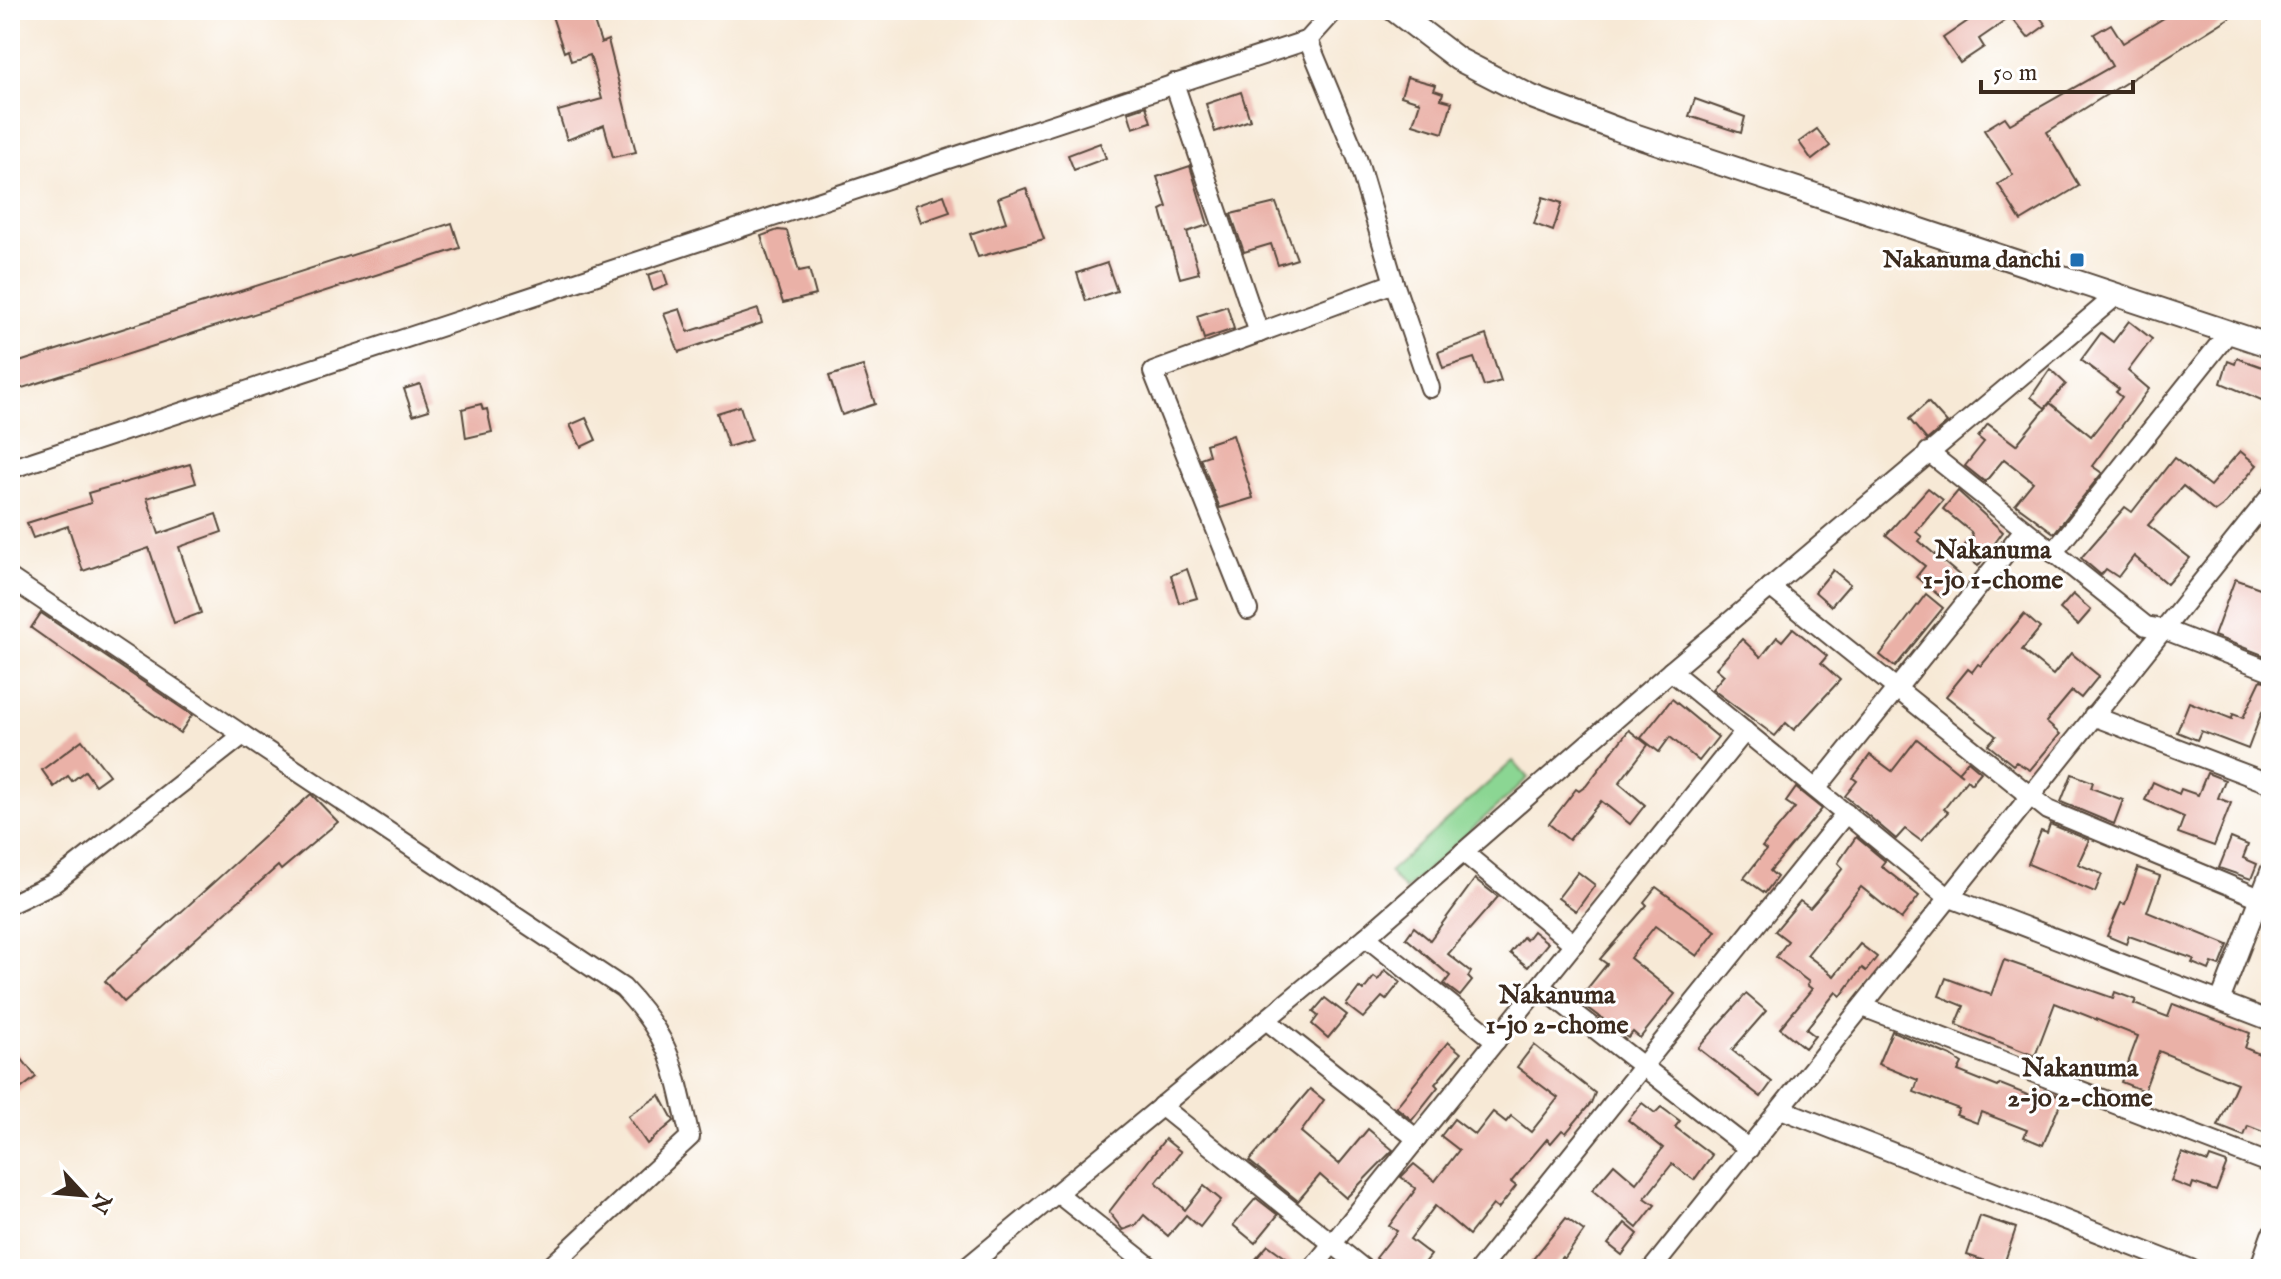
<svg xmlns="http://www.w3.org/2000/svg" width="2281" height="1279" font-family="'IM FELL English',serif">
  <rect width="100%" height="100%" fill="#fff"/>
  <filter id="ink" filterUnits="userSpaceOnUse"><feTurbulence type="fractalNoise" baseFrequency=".0125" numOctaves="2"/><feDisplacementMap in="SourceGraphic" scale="16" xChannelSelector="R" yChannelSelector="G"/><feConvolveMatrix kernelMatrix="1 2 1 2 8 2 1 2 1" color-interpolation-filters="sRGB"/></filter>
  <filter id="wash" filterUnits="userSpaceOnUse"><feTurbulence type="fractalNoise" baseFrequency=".006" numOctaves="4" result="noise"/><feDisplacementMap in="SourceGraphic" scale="32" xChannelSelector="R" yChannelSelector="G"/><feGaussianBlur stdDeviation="1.8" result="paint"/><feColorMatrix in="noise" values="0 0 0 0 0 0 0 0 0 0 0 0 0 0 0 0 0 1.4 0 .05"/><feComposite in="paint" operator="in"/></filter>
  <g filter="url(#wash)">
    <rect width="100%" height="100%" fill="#f7e9d6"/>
    <polygon fill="#8bd693" stroke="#638058" stroke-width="2" points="1513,761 1528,778 1405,890 1389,872"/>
    <g id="blocks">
      <g fill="#eab1a7">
        <polygon points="550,10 590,10 601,43 608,40 636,152 613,157 604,125 567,140 558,111 602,99 590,55 571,61 568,50 564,52"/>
        <polygon points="1984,10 2034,10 2046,25 2028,38 2011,17 1979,39 1984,47 1960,63 1943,38"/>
        <polygon points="2177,10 2242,10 2047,132 2079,186 2021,221 1998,184 2013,175 1984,130 2005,117 2010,124 2112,66 2094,34 2111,24 2123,43"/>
        <polygon points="1407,77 1436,85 1434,90 1443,93 1441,99 1452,102 1443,133 1413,124 1420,102 1401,96"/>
        <polygon points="1241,92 1250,120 1215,132 1206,104"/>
        <polygon points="1695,99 1745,117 1741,133 1689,116"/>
        <polygon points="1146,106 1151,122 1133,128 1128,112"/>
        <polygon points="1817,129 1830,146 1812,160 1799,142"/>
        <polygon points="1100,143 1106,158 1074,170 1068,155"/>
        <polygon points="1190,166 1208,225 1187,232 1199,273 1180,278 1161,210 1167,207 1157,177"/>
        <polygon points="1026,188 1044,239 978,257 970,234 1006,222 998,198"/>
        <polygon points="944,195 950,212 921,222 915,205"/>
        <polygon points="1543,197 1562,203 1553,231 1534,224"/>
        <polygon points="1276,203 1297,259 1278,265 1271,244 1244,252 1231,214"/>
        <polygon points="452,223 460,248 10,392 10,365"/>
        <polygon points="778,230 787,231 799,271 809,269 816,295 783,303 761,236"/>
        <polygon points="1107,263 1117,291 1086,301 1077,273"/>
        <polygon points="663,270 668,285 653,291 648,275"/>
        <polygon points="1227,306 1234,329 1204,339 1197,316"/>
        <polygon points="680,309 688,332 758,309 762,323 679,352 664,314"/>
        <polygon points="2129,321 2152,339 2128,371 2149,389 2092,466 2102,473 2054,533 2015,504 2033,482 2004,459 1985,482 1965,466 1984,442 1978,437 1988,424 2016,445 2050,403 2091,436 2122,397 2116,392 2119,389 2081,360 2101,333 2113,342"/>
        <polygon points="1486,335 1501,381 1484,386 1474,358 1443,368 1438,352"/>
        <polygon points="2237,358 2271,370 2271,404 2221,383 2228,361 2235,364"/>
        <polygon points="863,366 875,404 842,415 829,376"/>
        <polygon points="2050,369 2066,384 2045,408 2031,397"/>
        <polygon points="420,384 429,410 413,415 404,389"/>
        <polygon points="1928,402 1947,423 1927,440 1909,419"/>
        <polygon points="481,404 483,410 487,409 492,432 466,438 462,409"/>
        <polygon points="740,406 751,440 728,447 717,413"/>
        <polygon points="586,418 596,440 581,447 570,425"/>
        <polygon points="1233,435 1253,498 1220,508 1200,458 1209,455 1206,444"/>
        <polygon points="2240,451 2257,465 2222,507 2215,512 2183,486 2148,525 2190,558 2167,584 2134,556 2118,577 2106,569 2101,575 2081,558 2125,507 2132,512 2174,458 2210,486"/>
        <polygon points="190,464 196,483 147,498 159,534 216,514 222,532 179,547 201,613 174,623 149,548 83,571 68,526 33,538 27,523 91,503 88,493"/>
        <polygon points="1928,488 1943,500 1916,532 1922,537 1919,541 1959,575 1941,597 1916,577 1925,566 1886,535"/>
        <polygon points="1958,491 2003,532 1978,566 1960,551 1973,536 1971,532 1943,509"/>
        <polygon points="1187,569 1197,598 1179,603 1171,575"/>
        <polygon points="1833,570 1850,584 1831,606 1815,592"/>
        <polygon points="2235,579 2271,592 2268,657 2214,636"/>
        <polygon points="1926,594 1943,608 1895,667 1880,655"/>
        <polygon points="2073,594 2091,610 2078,625 2060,609"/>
        <polygon points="41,613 192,715 180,733 31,628"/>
        <polygon points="2024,614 2040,628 2022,650 2053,675 2071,653 2099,676 2081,698 2072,691 2046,722 2060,734 2030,770 2016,762 2013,765 1988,745 1996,736 1946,696 1968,669 1972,672 1978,664 1981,666"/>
        <polygon points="1793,628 1827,656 1821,663 1840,680 1794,730 1786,723 1775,736 1712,689 1724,675 1716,668 1742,639 1761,657 1777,637 1782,641"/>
        <polygon points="2261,680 2271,683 2271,702 2266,714 2262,712 2248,749 2201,731 2197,740 2177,732 2189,702 2232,719 2233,714 2243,718"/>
        <polygon points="1672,699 1718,737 1699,761 1670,737 1659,752 1641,738"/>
        <polygon points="1629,730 1648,745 1619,783 1645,805 1630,824 1601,801 1569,840 1549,824 1576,789 1579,791 1586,786"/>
        <polygon points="1917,739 1962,775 1958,772 1968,761 1981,772 1971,784 1967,780 1944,809 1948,812 1921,841 1905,829 1896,839 1845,796 1857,781 1853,778 1870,755 1892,771"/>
        <polygon points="82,740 109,775 95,785 85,771 72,781 68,776 54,787 42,770"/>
        <polygon points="2207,773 2225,780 2218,798 2231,803 2214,846 2178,833 2184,817 2145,800 2153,782 2179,794 2181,789 2198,795"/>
        <polygon points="2072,774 2093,782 2091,788 2123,800 2114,824 2061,802"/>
        <polygon points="1796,788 1822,809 1770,871 1777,877 1765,893 1744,878 1766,850 1762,847 1795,808 1786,802"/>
        <polygon points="311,794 338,822 281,870 278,866 124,1002 105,981"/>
        <polygon points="2050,824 2089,840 2078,864 2102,874 2095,892 2028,864 2041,831 2047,833"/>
        <polygon points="1856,837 1885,861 1881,866 1919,896 1901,919 1861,887 1807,955 1834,976 1860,944 1877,957 1866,971 1862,968 1841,996 1836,992 1806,1029 1815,1036 1805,1048 1780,1028 1812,989 1807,985 1809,982 1776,957 1788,941 1775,931 1800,901 1810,908 1817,900 1843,868 1838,863"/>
        <polygon points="2231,838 2248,845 2243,858 2257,864 2251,879 2219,868"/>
        <polygon points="2138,868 2160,876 2147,912 2228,945 2220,966 2212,963 2209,970 2192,963 2194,959 2129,936 2126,944 2107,936 2121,903 2125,904"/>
        <polygon points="1578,872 1595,885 1576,911 1558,898"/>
        <polygon points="1475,879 1498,897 1448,954 1471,972 1468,977 1472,981 1460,996 1444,984 1450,976 1406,938 1414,927 1430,940"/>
        <polygon points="1656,887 1716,931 1697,956 1655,926 1630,958 1675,994 1640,1038 1633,1032 1628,1038 1578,1000 1607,964 1600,959 1647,905 1644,902"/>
        <polygon points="1533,931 1548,943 1528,967 1510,953 1523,937 1526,940"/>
        <polygon points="2004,960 2113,998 2115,992 2136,1000 2134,1004 2168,1017 2173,1004 2250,1033 2245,1048 2271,1059 2271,1135 2248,1126 2244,1136 2218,1126 2237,1083 2159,1051 2144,1091 2121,1082 2138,1036 2055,1003 2035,1056 1956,1025 1964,1006 1939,996 1946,978 1991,995"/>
        <polygon points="1385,970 1400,982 1386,1000 1382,997 1363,1018 1346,1005 1359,988 1363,991 1374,977 1378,980"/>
        <polygon points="1746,994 1766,1011 1732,1050 1772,1082 1761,1097 1698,1048"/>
        <polygon points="1325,998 1347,1015 1328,1038 1312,1024 1318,1016 1313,1012"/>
        <polygon points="1892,1031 1951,1056 1962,1063 1958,1071 1998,1087 2000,1084 2040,1100 2044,1090 2063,1097 2043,1145 2024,1137 2027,1130 1981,1112 1977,1123 1956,1115 1959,1109 1914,1092 1918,1080 1878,1064"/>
        <polygon points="1448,1042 1461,1053 1435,1084 1438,1087 1412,1120 1396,1107"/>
        <polygon points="10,1044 36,1077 10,1097"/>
        <polygon points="1534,1045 1595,1093 1591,1103 1566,1133 1562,1130 1551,1143 1547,1139 1511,1182 1516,1186 1498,1209 1493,1205 1469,1235 1435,1206 1410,1239 1431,1255 1420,1269 1389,1269 1376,1258 1397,1231 1389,1226 1416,1189 1401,1177 1414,1164 1435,1181 1459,1150 1441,1136 1454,1119 1475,1135 1493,1112 1506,1122 1511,1116 1531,1132 1558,1098 1517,1067"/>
        <polygon points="1310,1089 1324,1100 1301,1132 1339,1164 1368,1129 1393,1150 1346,1198 1320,1175 1298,1201 1249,1161"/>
        <polygon points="660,1095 674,1121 647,1144 628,1116"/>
        <polygon points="1642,1103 1655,1113 1661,1107 1680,1121 1675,1127 1712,1155 1694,1180 1672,1164 1645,1198 1655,1205 1637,1228 1592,1190 1614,1164 1636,1183 1663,1148 1628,1120"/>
        <polygon points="1165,1139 1181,1152 1156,1182 1185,1210 1204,1186 1221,1200 1200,1227 1186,1215 1168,1236 1144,1215 1136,1225 1123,1230 1109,1212"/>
        <polygon points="2182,1153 2208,1162 2210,1157 2227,1163 2216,1191 2193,1183 2191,1189 2171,1181"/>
        <polygon points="1256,1198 1278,1215 1255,1243 1233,1225"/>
        <polygon points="1980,1216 2016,1228 2003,1267 1967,1255"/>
        <polygon points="1566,1218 1584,1231 1564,1259 1562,1257 1556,1263 1563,1269 1525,1269"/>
        <polygon points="1625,1223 1638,1234 1622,1255 1608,1244"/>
        <polygon points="1268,1245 1300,1268 1300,1269 1247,1269"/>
      </g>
    </g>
  </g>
  <g filter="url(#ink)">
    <use href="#blocks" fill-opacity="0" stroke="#57473a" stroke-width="2"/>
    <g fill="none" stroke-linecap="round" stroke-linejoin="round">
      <g stroke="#57473a" stroke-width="22">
        <g id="minor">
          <polyline points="1174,83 1259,333"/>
          <polyline points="1394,283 1430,388"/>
          <polyline points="1928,452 2146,626 2163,629 2271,671"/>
          <polyline points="10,469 1308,40 1335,10"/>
          <polyline points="2053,553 2229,332"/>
          <polyline points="10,578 243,735 54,883 10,904"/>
          <polyline points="1770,587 2048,810 2260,898"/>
          <polyline points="1248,610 1153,372 1394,283 1357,158 1308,40"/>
          <polyline points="1671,671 1948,897 2271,1021"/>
          <polyline points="2093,716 2271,784"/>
          <path d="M243,735L623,988C673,1041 674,1069 690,1137L548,1269"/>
          <polyline points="1816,789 2024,530"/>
          <polyline points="1463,852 1574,944"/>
          <polyline points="1366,937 1496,1041"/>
          <polyline points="1540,986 1749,1149"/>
          <polyline points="2220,1001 2271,869"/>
          <polyline points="1863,1007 2271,1164"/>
          <polyline points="1266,1020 1417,1139"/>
          <polyline points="1161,1106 1364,1269"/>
          <polyline points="1781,1109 2191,1269"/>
          <polyline points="1057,1193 1153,1269"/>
          <polyline points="965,1269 1366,937 1671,671 2117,295"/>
          <polyline points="1312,1269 1745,731"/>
          <polyline points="1480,1269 1846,813"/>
          <polyline points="1652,1269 2271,495"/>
          <polyline points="2259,1269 2271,1235"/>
        </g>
      </g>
      <g stroke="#57473a" stroke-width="26">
        <polyline id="tertiary" points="1394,10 1458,59 1532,97 1622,131 2271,346"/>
      </g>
      <use href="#minor" stroke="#fff" stroke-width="18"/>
      <use href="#tertiary" stroke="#fff" stroke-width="22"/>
    </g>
  </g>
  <rect fill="#1f6fb2" stroke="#fff" stroke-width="3" x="2069" y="252" width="16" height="16" rx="4"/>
  <g text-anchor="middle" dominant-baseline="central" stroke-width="6" stroke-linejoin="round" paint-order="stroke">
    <g font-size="24" font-weight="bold" fill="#3b2a1e" stroke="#fff" text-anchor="end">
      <text x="2061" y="260">Nakanuma danchi</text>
    </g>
    <g font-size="26" font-weight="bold" fill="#3b2a1e" stroke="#fff">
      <text x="1993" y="550">Nakanuma<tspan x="1993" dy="30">1-jo 1-chome</tspan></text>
      <text x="1557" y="995">Nakanuma<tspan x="1557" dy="30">1-jo 2-chome</tspan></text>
      <text x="2080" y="1068">Nakanuma<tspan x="2080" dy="30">2-jo 2-chome</tspan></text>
    </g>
  </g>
  <rect width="2281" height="1279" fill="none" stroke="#fff" stroke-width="40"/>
  <g transform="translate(84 1195) rotate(116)" stroke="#ffffff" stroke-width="6" paint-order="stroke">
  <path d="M0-6L14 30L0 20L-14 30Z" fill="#3b2a1e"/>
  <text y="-12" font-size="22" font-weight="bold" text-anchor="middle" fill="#3b2a1e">N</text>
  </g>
  <path d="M1981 80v12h152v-12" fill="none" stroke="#3b2a1e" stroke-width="4"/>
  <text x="1993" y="80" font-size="24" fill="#3b2a1e" stroke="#ffffff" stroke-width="6" paint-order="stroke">50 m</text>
</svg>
